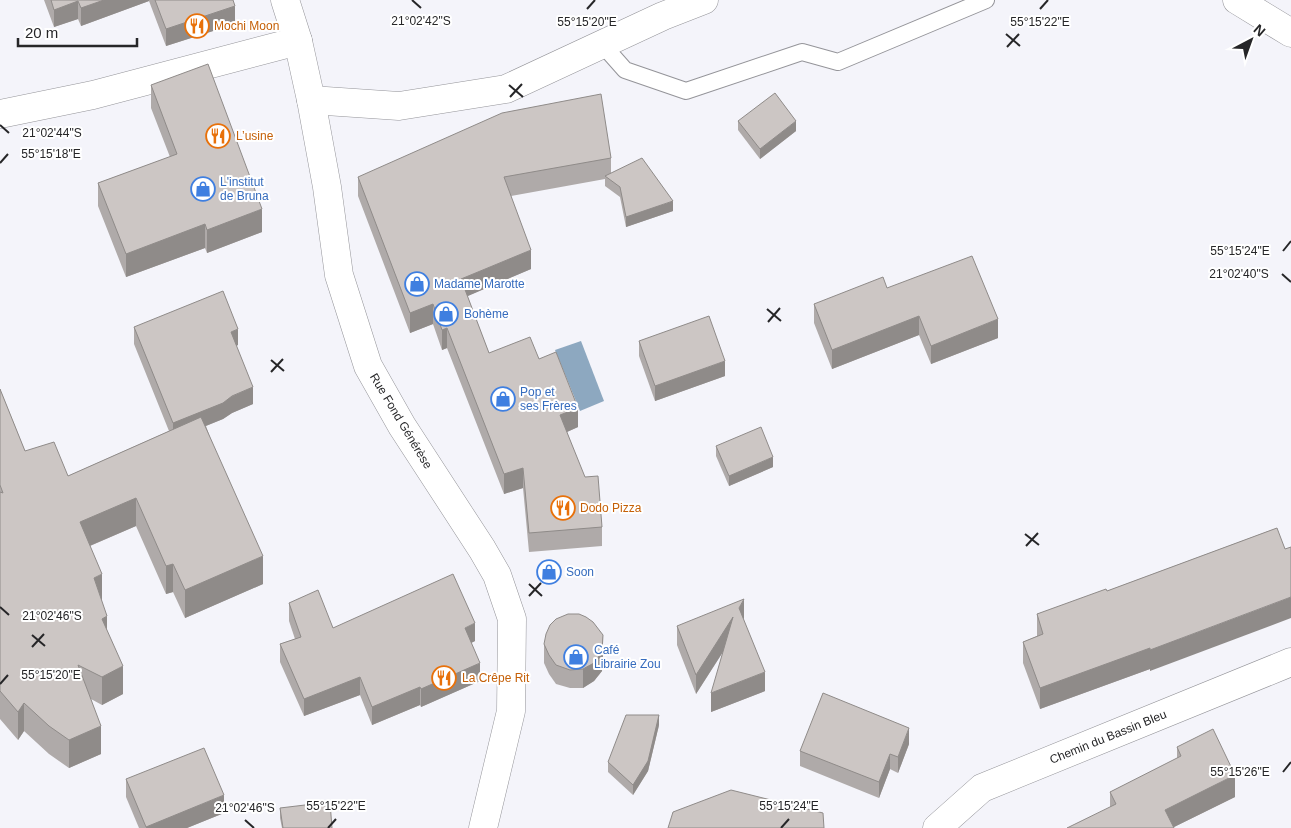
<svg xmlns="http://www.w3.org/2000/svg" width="1291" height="828" font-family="Helvetica,sans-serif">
  <rect width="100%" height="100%" fill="#f4f4fa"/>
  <polygon fill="#8da8c0" points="581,341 604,401 580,411 555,350"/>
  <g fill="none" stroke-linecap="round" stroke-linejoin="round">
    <g stroke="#949499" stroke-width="18">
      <polyline id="lane" points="602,44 625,70 686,91 802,52 838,62 986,0"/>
    </g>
    <g stroke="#949499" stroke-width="29">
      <g id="street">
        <polyline points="1237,0 1291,33"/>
        <polyline points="311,100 399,106 506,89 663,16 704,0"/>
        <polyline points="0,114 93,95 298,41"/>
        <polyline points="937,828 982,788 1291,662"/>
      </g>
    </g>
    <g stroke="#949499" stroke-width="29">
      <polyline id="secondary" points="285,0 298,41 311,100 327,187 339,275 368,366 402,426 482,549 497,575 512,619 511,711 483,828"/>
    </g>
    <use href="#lane" stroke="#fff" stroke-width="16"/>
    <use href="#street" stroke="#fff" stroke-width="28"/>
    <use href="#secondary" stroke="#fff" stroke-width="28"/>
  </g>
  <g fill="#afaaa9">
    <polygon points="44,0 233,0 235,24 166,46 149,1 81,26 78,19 54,27"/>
    <polygon points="151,85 262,232 207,253 205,248 126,277 98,206 98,183 170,157 151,108"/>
    <polygon points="738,121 796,131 760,159 738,130"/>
    <polygon points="611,158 611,173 673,211 626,227 620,197 605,186 605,179 511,196 531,269 467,296 489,353 539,359 578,427 567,432 602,527 602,546 529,552 523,488 504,494 447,348 442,350 433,324 410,333 358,196 358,177"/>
    <polygon points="887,288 998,338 931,364 919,335 832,369 814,323 814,304"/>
    <polygon points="134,327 238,345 236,346 253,404 232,413 223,419 206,426 263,584 185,618 173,592 166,594 136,526 90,546 107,630 123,694 102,705 91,699 101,754 69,768 49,754 24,731 18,740 0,719 0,389 25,451 68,476 169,431 134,344"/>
    <polygon points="639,341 725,376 655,401 639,356"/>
    <polygon points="716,446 773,467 729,486 716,456"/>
    <polygon points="1277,528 1150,671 1150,669 1040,709 1023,663 1023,642 1037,636 1037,614 1107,591"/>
    <polygon points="289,603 333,628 475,641 471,643 480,681 421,707 420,705 372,725 360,695 304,716 280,662 280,644 295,639 289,621"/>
    <polygon points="744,618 743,619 765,691 711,712 723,652 696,694 677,645 677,626"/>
    <polygon points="544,644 603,654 602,671 594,681 583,688 570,688 556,684 549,674 544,663"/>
    <polygon points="659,725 648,771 633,795 608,772 608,762"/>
    <polygon points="909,744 898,773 890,769 879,798 800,766 800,751"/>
    <polygon points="1177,747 1235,797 1174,827 1110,807 1110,792 1177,759"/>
    <polygon points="126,779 224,813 187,828 139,828 126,797"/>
    <polygon points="280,808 332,828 282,828 280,818"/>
  </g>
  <g fill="#8f8b89">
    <polygon points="104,0 149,0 149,1 81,26 81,8"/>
    <polygon points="78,1 78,19 54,27 54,10"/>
    <polygon points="235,6 235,24 166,46 166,29"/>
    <polygon points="796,121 796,131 760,159 760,149"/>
    <polygon points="673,201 673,211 626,227 626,217"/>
    <polygon points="262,209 262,232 207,253 207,230"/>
    <polygon points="205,224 205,248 126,277 126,254"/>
    <polygon points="531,250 531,269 461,299 461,279"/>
    <polygon points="433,304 433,324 410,333 410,313"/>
    <polygon points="919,316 919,335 832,369 832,350"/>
    <polygon points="998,319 998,338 931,364 931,346"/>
    <polygon points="447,328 447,348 442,350 442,330"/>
    <polygon points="238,329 238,345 231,348 231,332"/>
    <polygon points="725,361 725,376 655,401 655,386"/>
    <polygon points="253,387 253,404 232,413 223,419 173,439 173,423"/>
    <polygon points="578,408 578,427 560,435 560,415"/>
    <polygon points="773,457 773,467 729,486 729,476"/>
    <polygon points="523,468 523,488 504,494 504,474"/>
    <polygon points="136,498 136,526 80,550 80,522"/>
    <polygon points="263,556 263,584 185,618 185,590"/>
    <polygon points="173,564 173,592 166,594 166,566"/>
    <polygon points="102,574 102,602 94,578"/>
    <polygon points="1291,597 1291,618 1150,671 1150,650"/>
    <polygon points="744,599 744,618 739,627 739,608"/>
    <polygon points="107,616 107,644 102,619"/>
    <polygon points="733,617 733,636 696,694 696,675"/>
    <polygon points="475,623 475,641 465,646 465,628"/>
    <polygon points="603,635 603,654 602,671 594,681 583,688 583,669"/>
    <polygon points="1150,648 1150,669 1040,709 1040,688"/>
    <polygon points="480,663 480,681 421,707 421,689"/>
    <polygon points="123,666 123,694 102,705 102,677"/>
    <polygon points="765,672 765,691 711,712 711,693"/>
    <polygon points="360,677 360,695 304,716 304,699"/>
    <polygon points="420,687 420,705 372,725 372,707"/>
    <polygon points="24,703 24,731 18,740 18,712"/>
    <polygon points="659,715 659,725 648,771 633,795 633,785"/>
    <polygon points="101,726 101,754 69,768 69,740"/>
    <polygon points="909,728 909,744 898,773 898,757"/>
    <polygon points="890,754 890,769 879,798 879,782"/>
    <polygon points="1235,775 1235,797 1172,828 1165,810"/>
    <polygon points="224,795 224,813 187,828 146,828 146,827"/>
  </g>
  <g fill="#ccc6c4" stroke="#8f8b89">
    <polygon points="51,0 104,0 81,8 78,1 54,10"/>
    <polygon points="155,0 233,0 235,6 166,29"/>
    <polygon points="208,64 262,209 207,230 205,224 126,254 98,183 177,154 151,85"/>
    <polygon points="775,93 796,121 760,149 738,121"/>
    <polygon points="601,94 611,158 504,177 531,250 461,279 489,353 530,337 539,359 556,352 578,408 560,415 585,477 598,476 602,527 529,533 523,468 504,474 447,328 442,330 433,304 410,313 358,177 502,113"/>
    <polygon points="642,158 673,201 626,217 620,187 605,176"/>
    <polygon points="972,256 998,319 931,346 919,316 832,350 814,304 883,277 887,288"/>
    <polygon points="223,291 238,329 231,332 253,387 232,396 223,403 173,423 134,327"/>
    <polygon points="709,316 725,361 655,386 639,341"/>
    <polygon points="0,389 25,451 54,442 68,476 201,417 263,556 185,590 173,564 166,566 136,498 80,522 102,574 94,578 107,616 102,619 123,666 102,677 78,665 101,726 69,740 49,726 24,703 18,712 0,691 0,492 3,493 0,485"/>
    <polygon points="761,427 773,457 729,476 716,446"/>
    <polygon points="1277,528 1285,549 1291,547 1291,597 1150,650 1150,648 1040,688 1023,642 1043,634 1037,614 1106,589 1107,591"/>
    <polygon points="453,574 475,623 465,628 480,663 421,689 420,687 372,707 360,677 304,699 280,644 301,637 289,603 318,590 333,628"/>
    <polygon points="744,599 739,608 765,672 711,693 733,617 696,675 677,626"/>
    <polygon points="568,614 579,614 586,617 593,622 603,635 602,652 594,663 583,669 570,670 556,665 549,655 544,644 546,634 550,625 556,619"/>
    <polygon points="823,693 909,728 898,757 890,754 879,782 800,751"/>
    <polygon points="626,715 659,715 648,761 633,785 608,762"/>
    <polygon points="1213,729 1235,775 1165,810 1174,828 1067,828 1116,804 1110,792 1181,756 1177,747"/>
    <polygon points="204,748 224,795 146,827 126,779"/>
    <polygon points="731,790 823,813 824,828 668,828 673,812"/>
    <polygon points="330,802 332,828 283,828 280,808"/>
  </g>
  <path fill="none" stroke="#262628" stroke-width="2" d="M412,0L421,8M587,9L595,0M1040,9L1048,0M1006,34L1020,46M1007,47L1019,34M509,85L523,97M510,97L522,84M0,125L9,133M0,163L8,154M1283,251L1291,241M1282,274L1291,282M767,309L781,321M768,322L780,308M271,360L284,371M271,372L283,359M1025,534L1039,545M1026,546L1038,533M529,584L542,596M529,596L541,583M0,607L9,615M32,635L45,646M32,647L44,634M0,684L8,675M1283,772L1291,762M245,820L254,828M328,828L336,819M781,828L789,819"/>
  <defs>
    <g id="restaurant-ring" transform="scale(1.25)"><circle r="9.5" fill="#fff" stroke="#e8710a" stroke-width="1.5"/><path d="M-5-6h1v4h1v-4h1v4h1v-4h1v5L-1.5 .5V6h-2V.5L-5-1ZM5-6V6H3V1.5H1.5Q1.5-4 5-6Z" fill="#e8710a"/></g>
    <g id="shop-ring" transform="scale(1.25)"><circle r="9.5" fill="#fff" stroke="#3f7fe0" stroke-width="1.5"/><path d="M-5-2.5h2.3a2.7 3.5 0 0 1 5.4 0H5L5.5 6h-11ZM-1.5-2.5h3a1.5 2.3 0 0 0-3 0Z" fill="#3f7fe0"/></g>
  </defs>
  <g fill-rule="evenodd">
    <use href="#restaurant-ring" x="197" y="26"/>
    <use href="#restaurant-ring" x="218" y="136"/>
    <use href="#shop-ring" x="203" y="189"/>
    <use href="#shop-ring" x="417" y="284"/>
    <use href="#shop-ring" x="446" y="314"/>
    <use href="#shop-ring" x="503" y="399"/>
    <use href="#restaurant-ring" x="563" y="508"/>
    <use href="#shop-ring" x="549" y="572"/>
    <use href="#shop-ring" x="576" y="657"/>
    <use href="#restaurant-ring" x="444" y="678"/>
  </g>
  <g text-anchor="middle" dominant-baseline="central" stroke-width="4" stroke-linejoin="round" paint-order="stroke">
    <g font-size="12" fill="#c56008" stroke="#fff" text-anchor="start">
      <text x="214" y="26">Mochi Moon</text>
      <text x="236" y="136">L’usine</text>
      <text x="580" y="508">Dodo Pizza</text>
      <text x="462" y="678">La Crêpe Rit</text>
    </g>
    <g font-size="12" fill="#366cbe" stroke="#fff" text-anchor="start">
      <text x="220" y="182">L'institut<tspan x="220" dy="14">de Bruna</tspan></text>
      <text x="434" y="284">Madame Marotte</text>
      <text x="464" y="314">Bohème</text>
      <text x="520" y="392">Pop et<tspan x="520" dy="14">ses Frères</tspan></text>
      <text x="566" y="572">Soon</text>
      <text x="594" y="650">Café<tspan x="594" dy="14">Librairie Zou</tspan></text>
    </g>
    <g font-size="12" fill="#262628" stroke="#fff">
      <text transform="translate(401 421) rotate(59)">Rue Fond Générèse</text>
      <text transform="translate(1108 737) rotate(-22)">Chemin du Bassin Bleu</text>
    </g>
  </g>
  <g font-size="12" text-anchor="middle" fill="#262628" stroke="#fff" stroke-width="4" stroke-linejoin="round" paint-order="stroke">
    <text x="421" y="25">21°02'42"S</text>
    <text x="587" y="26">55°15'20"E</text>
    <text x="1040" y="26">55°15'22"E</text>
    <text x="52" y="137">21°02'44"S</text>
    <text x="51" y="158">55°15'18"E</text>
    <text x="1240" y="255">55°15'24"E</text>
    <text x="1239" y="278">21°02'40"S</text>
    <text x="52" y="620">21°02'46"S</text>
    <text x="51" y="679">55°15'20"E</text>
    <text x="1240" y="776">55°15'26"E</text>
    <text x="336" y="810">55°15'22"E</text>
    <text x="789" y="810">55°15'24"E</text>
    <text x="245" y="812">21°02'46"S</text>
  </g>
  <g transform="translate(1251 40) rotate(41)" stroke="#ffffff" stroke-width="4" paint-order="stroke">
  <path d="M0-4L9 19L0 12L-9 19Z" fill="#262628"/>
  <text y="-8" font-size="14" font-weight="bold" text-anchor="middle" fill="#262628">N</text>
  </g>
  <path d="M18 38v8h119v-8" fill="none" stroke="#262628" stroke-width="2.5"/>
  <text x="25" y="38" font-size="15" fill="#262628" stroke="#ffffff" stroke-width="4" paint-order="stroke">20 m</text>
</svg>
